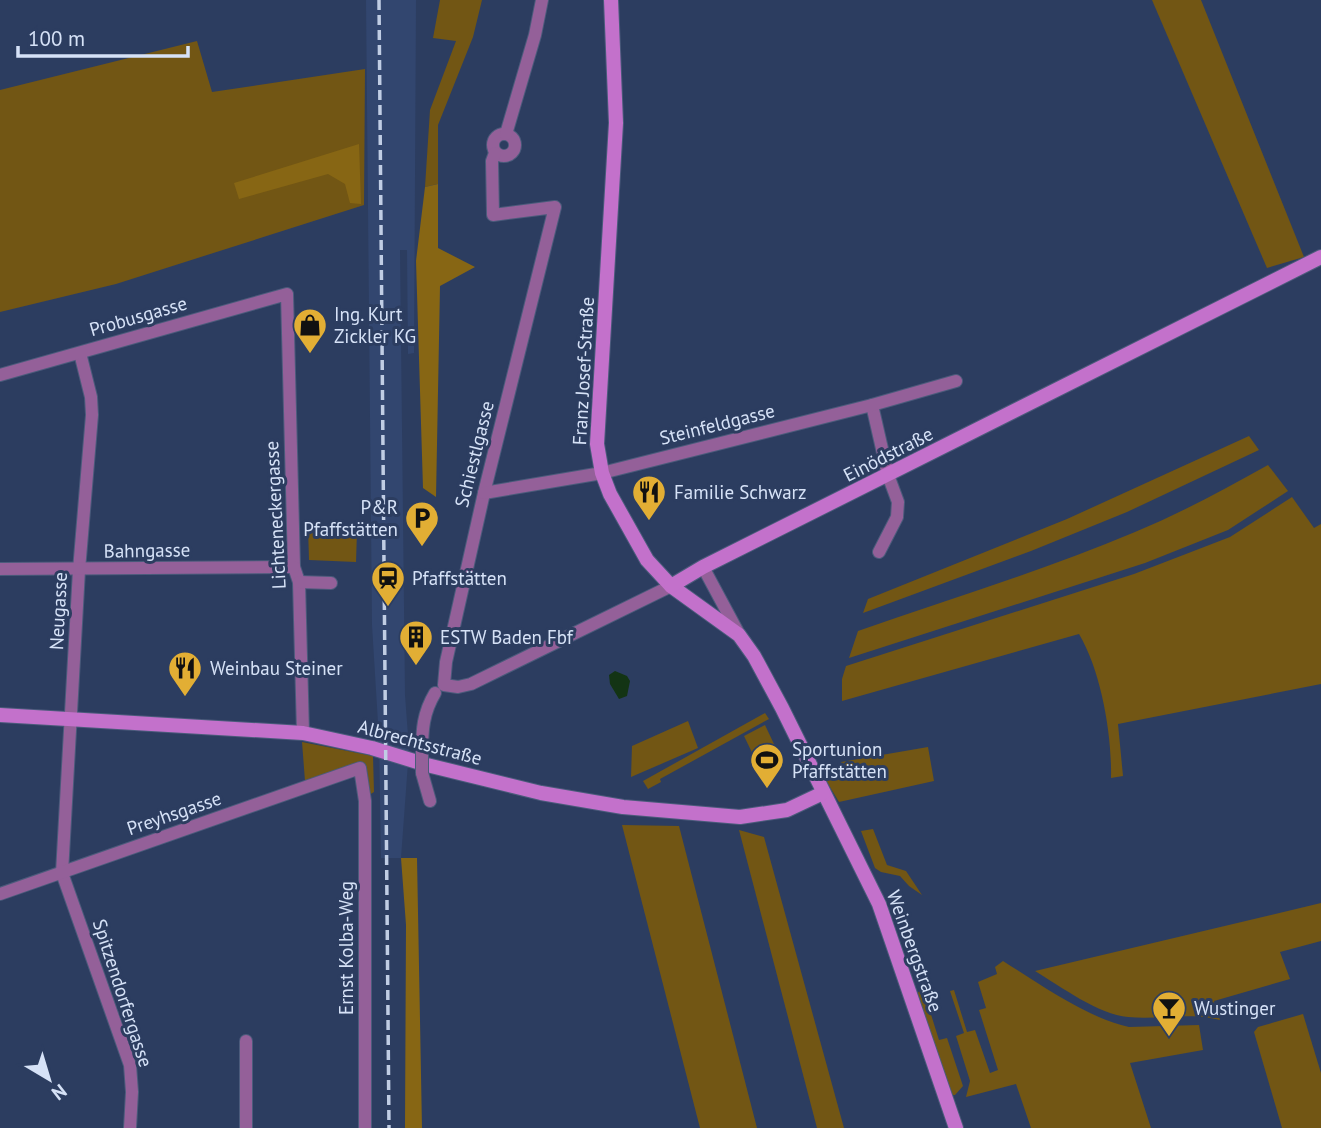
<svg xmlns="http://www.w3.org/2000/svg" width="1321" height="1128" font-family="'PT Sans',sans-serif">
  <rect width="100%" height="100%" fill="#2c3d60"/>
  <polygon fill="#32466f" points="366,0 416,0 414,353 408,354 407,250 400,250 405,695 409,749 401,858 381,858 379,739 372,625"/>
  <g fill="#725614">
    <polygon points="440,0 482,0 473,37 438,125 438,184 425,187 430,110 456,41 433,38"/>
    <polygon points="1152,0 1201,0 1304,257 1267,268"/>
    <polygon points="197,41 212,92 365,69 364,205 116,284 0,312 0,90"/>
    <polygon points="1249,436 1259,450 1127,512 1031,551 863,613 868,599 1067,519"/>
    <path d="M1268,465L1288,491L1228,530L1145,563L849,658L858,631C950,599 1045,570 1135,532C1181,513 1225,489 1268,465Z"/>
    <path d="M1292,497L1314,528L1321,524V684L1118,724L1123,776L1111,778C1112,734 1101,671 1079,634L842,701V679L846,666L1134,574L1230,537Z"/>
    <polygon points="308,527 357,531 356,562 309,560"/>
    <polygon points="765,713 769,719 660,779 661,782 648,789 643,781"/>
    <polygon points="688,721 698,748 631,777 632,746"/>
    <polygon points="765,725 782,761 761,771 744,736"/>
    <polygon points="302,742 373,756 374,792 369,795 363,762 305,781"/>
    <polygon points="928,747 934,781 839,802 824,777 841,771 841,762"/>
    <polygon points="622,825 679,826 757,1128 700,1128"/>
    <polygon points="873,829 887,865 906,871 922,895 909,886 900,876 881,872 875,868 861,831"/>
    <polygon points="739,830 764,837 844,1128 817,1128"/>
    <path d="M1321,903V941L1280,952L1290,979L1214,1001L1220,1020C1189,1012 1159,1020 1128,1017C1099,1015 1060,986 1035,971Z"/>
    <path d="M1003,961C1038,983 1089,1019 1129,1027L1199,1025L1203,1050L1130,1063L1151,1128H1031L1016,1084L966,1097L970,1081L956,1036L964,1033L950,991L954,990L967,1032L975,1030L990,1073L998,1070L979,1010L986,1008L978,982L997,974L995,967Z"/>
    <polygon points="923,989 939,1040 947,1038 963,1086 955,1095 951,1095 916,994"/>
    <polygon points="1303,1014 1321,1073 1321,1128 1282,1128 1254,1032 1258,1027"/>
  </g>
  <g fill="#876614">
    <polygon points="359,144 361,204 350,203 345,184 328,174 239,199 234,183"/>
    <polygon points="438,184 438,248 475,267 440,286 436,497 423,488 416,261 425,187"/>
    <polygon points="401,858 417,858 422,1128 405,1128 406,925"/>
  </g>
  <polygon fill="#133414" points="615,671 627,676 630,681 627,696 619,699 610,684 609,675"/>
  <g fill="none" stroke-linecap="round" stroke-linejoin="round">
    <g stroke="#4b5b7b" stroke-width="14">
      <g id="street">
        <circle cx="504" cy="145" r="11"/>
        <polyline points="506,134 535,35 542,0"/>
        <polyline points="495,153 492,161 493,215 555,207 484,493 446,662 444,685 458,687 471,684 671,586"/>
        <polyline points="80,353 91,397 92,415 79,570 62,873 130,1065 132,1092 130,1128"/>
        <polyline points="0,375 287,294 294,567 299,582 303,733"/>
        <polyline points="872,405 888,475 898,502 897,517 879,552"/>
        <polyline points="484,493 602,473 872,405 956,381"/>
        <polyline points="703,567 739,634"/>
        <polyline points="0,569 294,567"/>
        <polyline points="299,582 331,583"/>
        <path d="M422,753C422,730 423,713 435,693"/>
        <polyline points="422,773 430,801"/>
        <polyline points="0,894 360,768 365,801 365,1128"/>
        <polyline points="246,1041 246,1128"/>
      </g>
    </g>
    <g stroke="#4b5b7b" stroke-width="16">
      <g id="secondary">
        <polyline points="611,0 616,123 597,444 602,473 610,494 647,560 671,586 739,635 754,656 782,708 879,904 956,1128"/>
        <polyline points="671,586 703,567 1321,257"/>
        <polyline points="0,715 303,733 372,748 427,765 541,793 623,807 740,817 787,810 823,793"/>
      </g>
    </g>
    <use href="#street" stroke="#946099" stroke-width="12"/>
    <use href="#secondary" stroke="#c371cb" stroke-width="14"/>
    <polyline stroke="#c0cde4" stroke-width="3.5" stroke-dasharray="10 5" stroke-linecap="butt" points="379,0 389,1128"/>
    <g stroke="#4b5b7b" stroke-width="14" stroke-linecap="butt">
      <polyline id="street-bridge" points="422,753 422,773"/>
    </g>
    <use href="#street-bridge" stroke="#946099" stroke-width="12"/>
  </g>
  <defs>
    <g id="shop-pin" transform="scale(1.75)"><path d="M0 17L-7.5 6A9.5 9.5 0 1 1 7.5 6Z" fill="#e2ae34" stroke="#2c3d60"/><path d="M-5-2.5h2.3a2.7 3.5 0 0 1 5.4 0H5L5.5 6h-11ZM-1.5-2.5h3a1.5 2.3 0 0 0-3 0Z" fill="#111"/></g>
    <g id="restaurant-pin" transform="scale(1.75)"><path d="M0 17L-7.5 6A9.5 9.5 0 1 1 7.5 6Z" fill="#e2ae34" stroke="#2c3d60"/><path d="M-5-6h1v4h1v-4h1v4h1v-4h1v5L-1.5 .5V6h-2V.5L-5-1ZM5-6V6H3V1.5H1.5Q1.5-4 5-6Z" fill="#111"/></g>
    <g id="parking-pin" transform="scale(1.75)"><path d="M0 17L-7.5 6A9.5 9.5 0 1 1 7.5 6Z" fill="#e2ae34" stroke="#2c3d60"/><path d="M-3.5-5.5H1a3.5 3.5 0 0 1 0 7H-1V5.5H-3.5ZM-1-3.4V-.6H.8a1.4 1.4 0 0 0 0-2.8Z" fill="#111"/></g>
    <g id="station-pin" transform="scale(1.75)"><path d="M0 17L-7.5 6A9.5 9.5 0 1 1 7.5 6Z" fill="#e2ae34" stroke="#2c3d60"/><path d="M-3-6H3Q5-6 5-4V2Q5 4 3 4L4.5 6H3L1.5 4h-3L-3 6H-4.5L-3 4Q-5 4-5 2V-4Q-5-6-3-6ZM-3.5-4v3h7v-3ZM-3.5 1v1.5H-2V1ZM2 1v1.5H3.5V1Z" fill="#111"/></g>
    <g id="building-pin" transform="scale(1.75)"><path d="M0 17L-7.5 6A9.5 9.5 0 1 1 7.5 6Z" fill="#e2ae34" stroke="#2c3d60"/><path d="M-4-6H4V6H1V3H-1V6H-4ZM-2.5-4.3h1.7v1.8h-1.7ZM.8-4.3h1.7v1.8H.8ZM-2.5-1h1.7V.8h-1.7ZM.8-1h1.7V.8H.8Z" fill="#111"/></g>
    <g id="stadium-pin" transform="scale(1.75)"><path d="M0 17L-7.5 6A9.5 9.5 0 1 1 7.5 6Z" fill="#e2ae34" stroke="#2c3d60"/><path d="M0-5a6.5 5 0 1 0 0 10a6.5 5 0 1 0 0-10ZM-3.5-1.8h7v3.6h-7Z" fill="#111"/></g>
    <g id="bar-pin" transform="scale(1.75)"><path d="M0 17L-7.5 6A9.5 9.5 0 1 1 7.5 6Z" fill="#e2ae34" stroke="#2c3d60"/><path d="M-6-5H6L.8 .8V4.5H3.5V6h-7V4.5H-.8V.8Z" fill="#111"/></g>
  </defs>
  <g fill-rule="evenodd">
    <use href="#shop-pin" x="310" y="325"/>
    <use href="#restaurant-pin" x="649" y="492"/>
    <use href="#parking-pin" x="422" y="518"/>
    <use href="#station-pin" x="388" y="578"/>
    <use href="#building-pin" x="416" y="637"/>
    <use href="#restaurant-pin" x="185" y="668"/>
    <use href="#stadium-pin" x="767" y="760"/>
    <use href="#bar-pin" x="1169" y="1008"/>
  </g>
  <g text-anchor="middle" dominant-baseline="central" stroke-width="6" stroke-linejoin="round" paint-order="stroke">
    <g font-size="19" fill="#d6e2f7" stroke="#2c3d60" text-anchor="start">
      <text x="334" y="314">Ing. Kurt<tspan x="334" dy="22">Zickler KG</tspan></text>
      <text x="674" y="492">Familie Schwarz</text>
      <text x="398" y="507" text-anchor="end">P&amp;R<tspan x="398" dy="22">Pfaffstätten</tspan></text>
      <text x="412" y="578">Pfaffstätten</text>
      <text x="440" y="637">ESTW Baden Fbf</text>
      <text x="210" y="668">Weinbau Steiner</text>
      <text x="792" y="749">Sportunion<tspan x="792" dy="22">Pfaffstätten</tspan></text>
      <text x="1194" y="1008">Wustinger</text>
    </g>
    <g font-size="19" fill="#d6e2f7" stroke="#2c3d60">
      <text transform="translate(138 316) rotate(-16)">Probusgasse</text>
      <text transform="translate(583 371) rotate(-87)">Franz Josef-Straße</text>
      <text transform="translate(717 424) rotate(-14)">Steinfeldgasse</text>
      <text transform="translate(474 454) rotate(-76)">Schiestlgasse</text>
      <text transform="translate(888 454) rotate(-27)">Einödstraße</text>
      <text transform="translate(275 515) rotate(-93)">Lichteneckergasse</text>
      <text transform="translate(147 550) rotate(-1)">Bahngasse</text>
      <text transform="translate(58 611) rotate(-87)">Neugasse</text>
      <text transform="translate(420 742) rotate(15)">Albrechtsstraße</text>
      <text transform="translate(174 813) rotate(-19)">Preyhsgasse</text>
      <text transform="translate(346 948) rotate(-90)">Ernst Kolba-Weg</text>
      <text transform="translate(915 951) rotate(70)">Weinbergstraße</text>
      <text transform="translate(123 993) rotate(72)">Spitzendorfergasse</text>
    </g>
  </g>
  <g transform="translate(49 1079) rotate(142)" stroke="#2c3d60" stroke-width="5" paint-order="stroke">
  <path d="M0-5L12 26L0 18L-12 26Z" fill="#d6e2f7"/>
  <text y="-10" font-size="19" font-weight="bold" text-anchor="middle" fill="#d6e2f7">N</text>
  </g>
  <path d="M18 46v10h170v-10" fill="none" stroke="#d6e2f7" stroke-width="3.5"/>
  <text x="28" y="46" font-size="21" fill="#d6e2f7" stroke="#2c3d60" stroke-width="5" paint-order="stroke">100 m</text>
</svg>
